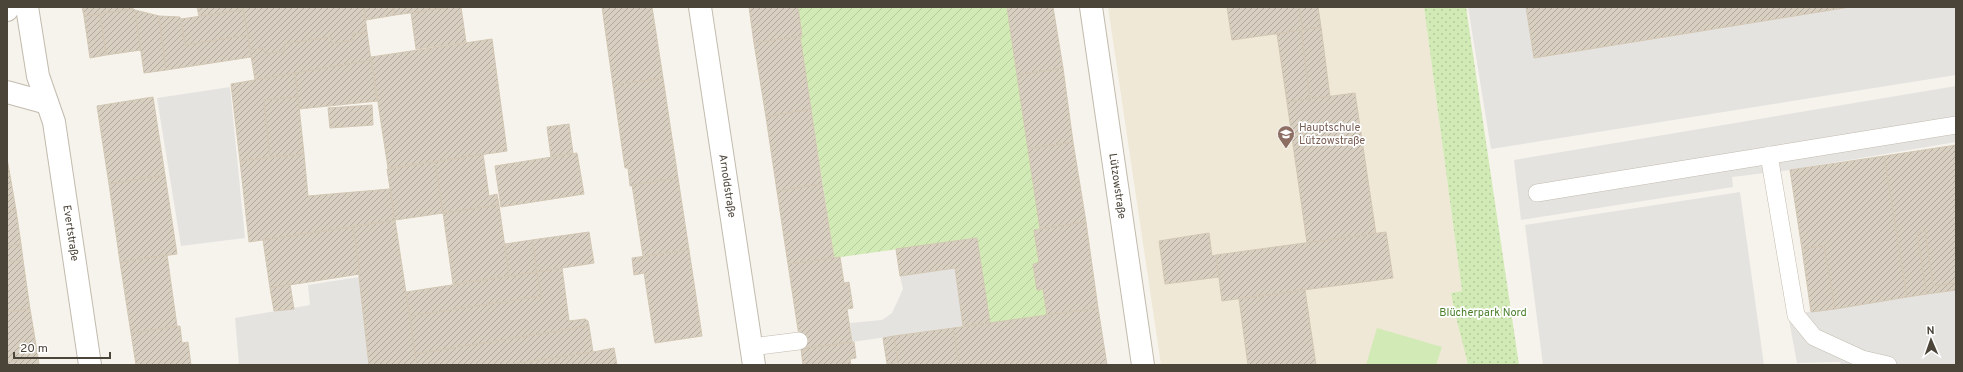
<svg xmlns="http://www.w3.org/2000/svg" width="1963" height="372" font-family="Overpass,sans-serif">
  <defs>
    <pattern id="grass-dots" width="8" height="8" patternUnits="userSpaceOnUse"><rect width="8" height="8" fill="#d2eab5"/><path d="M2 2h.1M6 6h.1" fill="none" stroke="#b6ca9c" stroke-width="1.8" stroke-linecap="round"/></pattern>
    <pattern id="garden-furrows" width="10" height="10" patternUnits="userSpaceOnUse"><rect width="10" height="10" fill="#d2eab5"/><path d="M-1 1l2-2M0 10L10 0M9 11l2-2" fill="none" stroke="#b6ca9c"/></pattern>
    <pattern id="building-hatch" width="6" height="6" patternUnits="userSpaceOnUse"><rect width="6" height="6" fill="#d8cfc1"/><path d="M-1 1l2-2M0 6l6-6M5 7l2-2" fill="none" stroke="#b1aa9e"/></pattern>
  </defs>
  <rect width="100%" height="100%" fill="#f6f3ec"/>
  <polygon fill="#efe8d6" points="1108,7 1424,7 1462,291 1451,293 1454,313 1462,337 1468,365 1161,365"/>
  <path fill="url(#grass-dots)" d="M1424,7H1466L1519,365H1468C1463,341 1455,318 1451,293L1462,291Z"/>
  <polygon fill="url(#garden-furrows)" points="798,7 1007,7 1040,229 1034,230 1039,263 1033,264 1037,289 1043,289 1047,315 990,323 977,238 834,258 800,36 802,36"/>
  <polygon fill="#d2eab5" points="1377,328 1442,347 1436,365 1366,365"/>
  <g fill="#e5e3e0">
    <polygon points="1468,7 1526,7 1534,58 1850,7 1956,7 1956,75 1491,149"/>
    <polygon points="1956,86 1956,142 1790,170 1732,177 1733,187 1521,220 1514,160"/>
    <polygon points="230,87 245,238 181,246 157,98"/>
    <polygon points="1740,192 1764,365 1543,365 1525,225"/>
    <polygon points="955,268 963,326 852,342 850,323 882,320 892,313 903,289 900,276"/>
    <polygon points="359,277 369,365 239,365 235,318 310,305 308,285"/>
    <polygon points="1956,290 1956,365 1841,365 1840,362 1797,363 1788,315"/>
  </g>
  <g fill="url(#building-hatch)" stroke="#d3c7b4">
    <polygon points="82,7 133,7 133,9 84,16"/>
    <polygon points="197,7 243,7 243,10 199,16"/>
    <polygon points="243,7 364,7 367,32 352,34 353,40 332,44 331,37 284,44 285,51 265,54 263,48 250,50"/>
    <polygon points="364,7 394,7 395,15 366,20"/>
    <polygon points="394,7 452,7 395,15"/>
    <polygon points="452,7 461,7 466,42 416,49 411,13"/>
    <polygon points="602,7 652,7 663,78 613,85"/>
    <polygon points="749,7 798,7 802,36 754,43"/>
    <polygon points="1007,7 1053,7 1063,68 1017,75"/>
    <polygon points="1227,7 1299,7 1303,30 1232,40"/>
    <polygon points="1299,7 1318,7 1321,27 1303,30"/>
    <polygon points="1526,7 1850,7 1534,58"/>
    <polygon points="133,9 135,10 141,50 106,55 100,14"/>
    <polygon points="135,10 159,16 166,70 144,73"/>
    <polygon points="243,10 248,35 185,45 181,19"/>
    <polygon points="100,14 106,55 90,58 84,16"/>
    <polygon points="159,16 180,17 185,45 248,35 251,57 166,70"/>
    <polygon points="1321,27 1330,97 1310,99 1301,30"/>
    <polygon points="1301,30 1310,99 1287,102 1277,34"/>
    <polygon points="367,32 371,60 255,80 250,50 263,48 265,54 285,51 284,44 331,37 332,44 353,40 352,34"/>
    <polygon points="800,36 811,109 766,117 754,43"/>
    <polygon points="492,39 507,151 388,168 371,57"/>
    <polygon points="371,60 377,101 299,109 295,73"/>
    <polygon points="1063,68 1073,142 1028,149 1017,75"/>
    <polygon points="295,73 298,97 264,100 270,157 240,161 231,84"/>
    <polygon points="663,78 678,178 630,186 628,168 625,168 613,85"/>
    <polygon points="1355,93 1376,234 1307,243 1287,102"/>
    <polygon points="153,97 165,175 109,184 97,106"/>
    <polygon points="298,97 304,154 270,157 264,100"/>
    <polygon points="372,105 373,125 330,128 328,108"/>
    <polygon points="811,109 822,184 777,191 766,117"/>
    <polygon points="569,124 573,153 551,157 547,127"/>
    <polygon points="1073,142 1086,222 1040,229 1028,149"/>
    <polygon points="1956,145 1956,283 1933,286 1925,231 1917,233 1927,294 1907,297 1884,156"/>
    <polygon points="577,153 584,194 501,207 495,166"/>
    <polygon points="304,154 308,196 390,189 395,220 249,242 240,161"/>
    <polygon points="483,154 489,196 497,194 499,205 443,213 435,162"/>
    <polygon points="1884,156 1907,297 1835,309 1824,246 1802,249 1790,170"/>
    <polygon points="7,158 16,210 7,211"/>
    <polygon points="435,162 443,213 395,220 387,169"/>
    <polygon points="165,175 177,254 120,262 109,184"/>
    <polygon points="678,178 689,250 643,256 632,185"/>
    <polygon points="822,184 834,258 788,264 777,191"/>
    <polygon points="499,205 509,276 453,284 443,213"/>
    <polygon points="16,210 21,244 7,246 7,211"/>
    <polygon points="395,220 417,365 369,365 359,277 359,274 360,274 353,227"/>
    <polygon points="1086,222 1098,308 1047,315 1043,289 1037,290 1033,264 1039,263 1034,230"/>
    <polygon points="353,227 360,274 270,288 263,240"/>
    <polygon points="1925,231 1933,286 1956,283 1956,290 1927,294 1917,233"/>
    <polygon points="589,232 594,263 537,272 532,240"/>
    <polygon points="1386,232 1393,278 1222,301 1216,255"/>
    <polygon points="1209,233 1212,256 1216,255 1219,277 1165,284 1159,241"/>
    <polygon points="977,238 990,323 963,326 955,268 900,276 896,249"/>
    <polygon points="532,240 537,272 509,276 505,244"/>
    <polygon points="21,244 23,260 7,262 7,246"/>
    <polygon points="1824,246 1835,309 1811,312 1802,249"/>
    <polygon points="689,250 702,336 655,343 644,273 634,275 632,258"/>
    <polygon points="167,255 177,326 131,333 120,262"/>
    <polygon points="840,257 844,283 849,282 853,308 847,309 852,342 801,349 788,264"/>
    <polygon points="23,260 30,309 7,312 7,262"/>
    <polygon points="562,268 569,321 585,319 588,321 589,326 415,354 410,316 541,296 537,272"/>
    <polygon points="537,272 541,296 410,316 406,292"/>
    <polygon points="290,284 294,309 274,311 270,288"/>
    <polygon points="1305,290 1316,365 1248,365 1239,299"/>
    <polygon points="1098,308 1107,365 959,365 953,328"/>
    <polygon points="30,309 38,357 7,362 7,312"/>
    <polygon points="180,326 182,343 188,342 191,365 136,365 131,333"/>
    <polygon points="589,326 593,352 505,365 417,365 415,354"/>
    <polygon points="953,328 959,365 898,365 894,336"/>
    <polygon points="894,336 898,363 887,364 883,338"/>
    <polygon points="854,342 856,358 850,359 851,365 803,365 801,349"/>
    <polygon points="614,348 617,365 505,365 593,352"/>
    <polygon points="38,357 39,365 7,365 7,362"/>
  </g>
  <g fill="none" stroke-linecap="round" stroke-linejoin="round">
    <g stroke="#c2bbae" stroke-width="18">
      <g id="service">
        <polyline points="1769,155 1796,315 1814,337 1862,359 1888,365"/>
        <polyline points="1537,193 1956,125"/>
        <polyline points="751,347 799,341"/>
      </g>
    </g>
    <g stroke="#c2bbae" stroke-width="24">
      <g id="minor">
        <path id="s1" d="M27,7L38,76L54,122L90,365"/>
        <path id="s2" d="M700,7L754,365"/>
        <path id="s3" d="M1091,7L1143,365"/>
        <polyline points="7,10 9,7"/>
        <polyline points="7,92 47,103"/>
      </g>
    </g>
    <use href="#service" stroke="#fff" stroke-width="17"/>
    <use href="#minor" stroke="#fff" stroke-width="22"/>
  </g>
  <defs>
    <g id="school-pin" transform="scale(0.9)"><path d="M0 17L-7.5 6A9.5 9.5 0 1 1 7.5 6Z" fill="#8d6e63" stroke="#fff"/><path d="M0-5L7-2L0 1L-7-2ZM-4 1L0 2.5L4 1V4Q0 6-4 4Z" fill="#fff"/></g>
  </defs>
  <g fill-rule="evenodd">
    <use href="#school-pin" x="1286" y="134"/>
  </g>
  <g text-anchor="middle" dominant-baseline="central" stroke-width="3.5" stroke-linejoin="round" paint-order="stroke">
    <g font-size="11" fill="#785e54" stroke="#fff" text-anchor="start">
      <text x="1299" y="128">Hauptschule<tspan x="1299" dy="13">Lützowstraße</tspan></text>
    </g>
    <g font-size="11" fill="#4b4439" stroke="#fff">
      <text stroke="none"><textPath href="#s2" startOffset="181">Arnoldstraße</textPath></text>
      <text stroke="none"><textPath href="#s3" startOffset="181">Lützowstraße</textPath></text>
      <text stroke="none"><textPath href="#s1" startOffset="231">Evertstraße</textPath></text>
    </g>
    <g font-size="11" fill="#4a7f2a" stroke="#fff">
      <text x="1483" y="313">Blücherpark Nord</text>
    </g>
  </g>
  <rect width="1963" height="372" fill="none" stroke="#4b4439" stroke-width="16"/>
  <g transform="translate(1931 340) rotate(358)" stroke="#ffffff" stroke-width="3" paint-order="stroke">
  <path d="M0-3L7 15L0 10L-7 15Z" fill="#4b4439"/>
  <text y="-6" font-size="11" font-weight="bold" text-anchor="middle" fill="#4b4439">N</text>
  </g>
  <path d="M14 352v6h96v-6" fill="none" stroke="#4b4439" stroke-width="2"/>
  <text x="20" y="352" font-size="12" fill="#4b4439" stroke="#ffffff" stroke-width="3" paint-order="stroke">20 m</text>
</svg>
